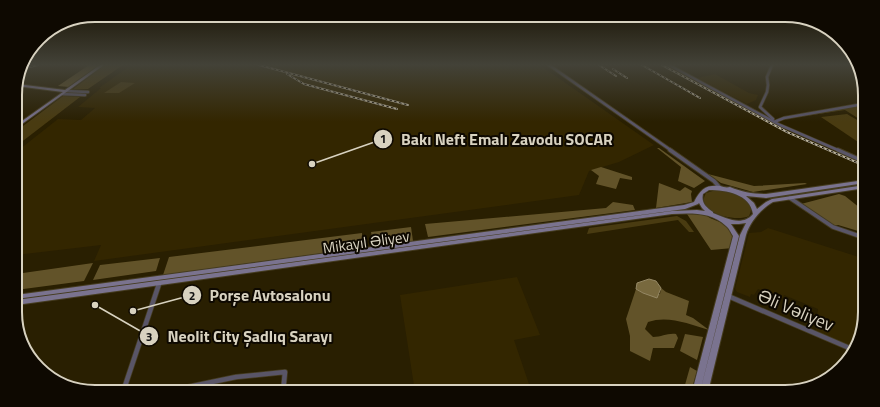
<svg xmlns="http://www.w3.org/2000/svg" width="880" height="407" font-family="'Titillium Web',sans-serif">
  <rect width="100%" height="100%" fill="#291f01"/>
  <g fill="#332600">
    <polygon points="131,65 540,65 654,145 619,162 589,171 579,195 94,261 101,245 16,255 15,153 58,119 81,120 95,108 78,107 101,88 99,88"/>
    <polygon points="715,74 749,93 758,95 756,100 747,104 697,78"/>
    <polygon points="768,228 865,259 865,313 859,343 855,348 816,331 818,309 784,295 783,298 758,289 754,295 751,294 750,297 737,292 735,289 749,233 761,232"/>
    <polygon points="517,277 540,335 514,340 530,387 503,392 415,392 400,295"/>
  </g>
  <g fill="#493b11">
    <polygon points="105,65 123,65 88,89 73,89"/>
    <polygon points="121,82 135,83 119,93 104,93"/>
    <polygon points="63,96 80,97 15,147 15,132"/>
    <polygon points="864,105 864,122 845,110 799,117"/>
    <polygon points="847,114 864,124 864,146 821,117"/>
    <path d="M716,190C728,190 759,199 749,216C734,223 694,211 706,193Z"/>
    <polygon points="677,216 686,221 694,232 689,232 678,220 587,234 589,228"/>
  </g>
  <g fill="#625329">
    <polygon points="89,65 99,65 69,87 58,86"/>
    <polygon points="657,148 659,148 705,181 694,188 678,181 681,167"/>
    <polygon points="601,167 632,177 632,180 620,178 616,189 596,184 599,176 591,170"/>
    <polygon points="708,174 754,186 805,183 807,184 753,192 721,183"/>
    <polygon points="659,183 680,191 685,187 692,191 691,194 692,202 656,208"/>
    <polygon points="839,194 845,196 865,212 865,233 838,225 833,226 801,204"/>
    <polygon points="613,202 633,205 635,210 428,237 425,224 606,208"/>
    <polygon points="691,213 704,214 710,218 727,225 734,235 733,248 711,250 687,214"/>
    <polygon points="411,227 413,241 383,245 373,242 371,232"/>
    <path d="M362,233C362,241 363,247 353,249L163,275L169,257Z"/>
    <polygon points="160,258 156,271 93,280 100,265"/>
    <polygon points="93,263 84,281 16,290 16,274"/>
    <path d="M661,288L666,292L689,301L686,315L693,318L709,330C689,324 668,315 648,322L645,329L653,337C662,337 667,333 676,334L678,338L674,348H653L650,361L630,351V336L626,319L636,289L643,293L660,294Z"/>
    <polygon points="685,334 703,337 697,360 680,351"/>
    <polygon points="690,367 697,371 691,392 683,392"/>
  </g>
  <polygon fill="#78693e" stroke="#958865" points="649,279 656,281 661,288 657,298 643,293 636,289 637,283"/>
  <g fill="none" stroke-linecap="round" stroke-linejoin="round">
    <g stroke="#453c20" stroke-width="4">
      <g id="street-far2">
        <polyline points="549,65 672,151"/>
        <polyline points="669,65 780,125 840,151"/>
        <polyline points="772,65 767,77 768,85 767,92 760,107 773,119"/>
        <polyline points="66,91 88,92"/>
        <polyline points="62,94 85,95"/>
        <polyline points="774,122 784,118 864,104"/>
      </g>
    </g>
    <g stroke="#453c20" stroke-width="5.5">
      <g id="street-far1">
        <polyline points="670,150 714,181 720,188"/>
        <polyline points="838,150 865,162"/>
        <polyline points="790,198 833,227 865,238"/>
      </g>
    </g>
    <g stroke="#453c20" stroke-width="6">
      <g id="street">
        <polyline points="728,296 854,350"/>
        <polyline points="123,392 159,284"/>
        <polyline points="138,392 188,387 236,377 285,372 283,392"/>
      </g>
    </g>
    <g stroke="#453c20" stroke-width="2">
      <g id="secondary">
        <polygon points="100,65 104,65 15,129 15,126 63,92 16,86 17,84 65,90"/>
        <path d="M865,180V183L766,198L746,196L754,203L757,209L766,202L772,199L865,185V188L773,202C761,209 750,222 746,235L708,392H700L740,235L746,223L739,224H731L739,236L700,392H692L733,236C731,233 729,228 726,226C712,212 691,213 672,214L16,305V300L672,211L697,210L705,211L702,208L699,203L698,204L685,209L16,299V295L684,205L694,202C701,189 705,185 720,186C724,187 726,188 730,187C742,192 753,194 766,194ZM709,190C726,190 750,194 753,214C742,227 726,218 713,213V212C706,207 701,203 703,194Z"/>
      </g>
    </g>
    <use href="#street-far2" stroke="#595567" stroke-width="2.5"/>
    <use href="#street-far1" stroke="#595567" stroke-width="3.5"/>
    <use href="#street" stroke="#595567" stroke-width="4.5"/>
    <use href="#secondary" fill="#7a738f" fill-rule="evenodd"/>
    <g stroke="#b8b19d" stroke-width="2">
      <g id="rail">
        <polyline points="259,65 408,105"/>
        <polyline points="599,65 616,76"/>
        <polyline points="642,65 700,98"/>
        <polyline points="662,65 787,132 865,166"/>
        <polyline points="21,69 38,65"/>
        <polyline points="613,69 627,78"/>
        <polyline points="287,74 304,84 397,109"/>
      </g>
    </g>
    <use href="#rail" stroke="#0e0901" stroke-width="1" stroke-dasharray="2.5" stroke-linecap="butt"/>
  </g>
  <linearGradient id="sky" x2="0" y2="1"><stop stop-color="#171101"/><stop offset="0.53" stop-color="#434238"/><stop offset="1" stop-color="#434238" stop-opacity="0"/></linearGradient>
  <rect width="880" height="122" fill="url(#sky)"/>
  <g text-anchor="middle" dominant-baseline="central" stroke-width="4" stroke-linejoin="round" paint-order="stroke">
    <g font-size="15" fill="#d8d2c0" stroke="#0e0901">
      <text transform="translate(366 242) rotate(-8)">Mikayıl Əliyev</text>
    </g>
    <g font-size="18" fill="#d8d2c0" stroke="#0e0901">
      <text transform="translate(796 310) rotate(23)">Əli Vəliyev</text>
    </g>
  </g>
  <path d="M0 0H880V407H0ZM95 22H785A73 73 0 0 1 858 95V312A73 73 0 0 1 785 385H95A73 73 0 0 1 22 312V95A73 73 0 0 1 95 22Z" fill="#0e0901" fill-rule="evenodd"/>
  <path fill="none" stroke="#d8d2c0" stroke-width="2" d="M95 22H785A73 73 0 0 1 858 95V312A73 73 0 0 1 785 385H95A73 73 0 0 1 22 312V95A73 73 0 0 1 95 22Z"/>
  <path fill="none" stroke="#d8d2c0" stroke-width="1.5" d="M312 164L383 139M133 311L192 295M95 305L149 336"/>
  <g fill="#d8d2c0" stroke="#0e0901" stroke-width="1.5">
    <circle cx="312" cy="164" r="4"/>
    <circle cx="133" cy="311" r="4"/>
    <circle cx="95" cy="305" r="4"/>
    <circle cx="383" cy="139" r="10"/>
    <circle cx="192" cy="295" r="10"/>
    <circle cx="149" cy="336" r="10"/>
  </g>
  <g font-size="12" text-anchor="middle" font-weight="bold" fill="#111">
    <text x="383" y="143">1</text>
    <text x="192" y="300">2</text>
    <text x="149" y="341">3</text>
  </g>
  <g font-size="16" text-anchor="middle" font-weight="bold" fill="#d8d2c0" stroke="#0e0901" stroke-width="4" stroke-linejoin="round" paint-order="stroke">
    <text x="507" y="145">Bakı Neft Emalı Zavodu SOCAR</text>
    <text x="270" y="301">Porşe Avtosalonu</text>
    <text x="250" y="342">Neolit City Şadlıq Sarayı</text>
  </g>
</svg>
